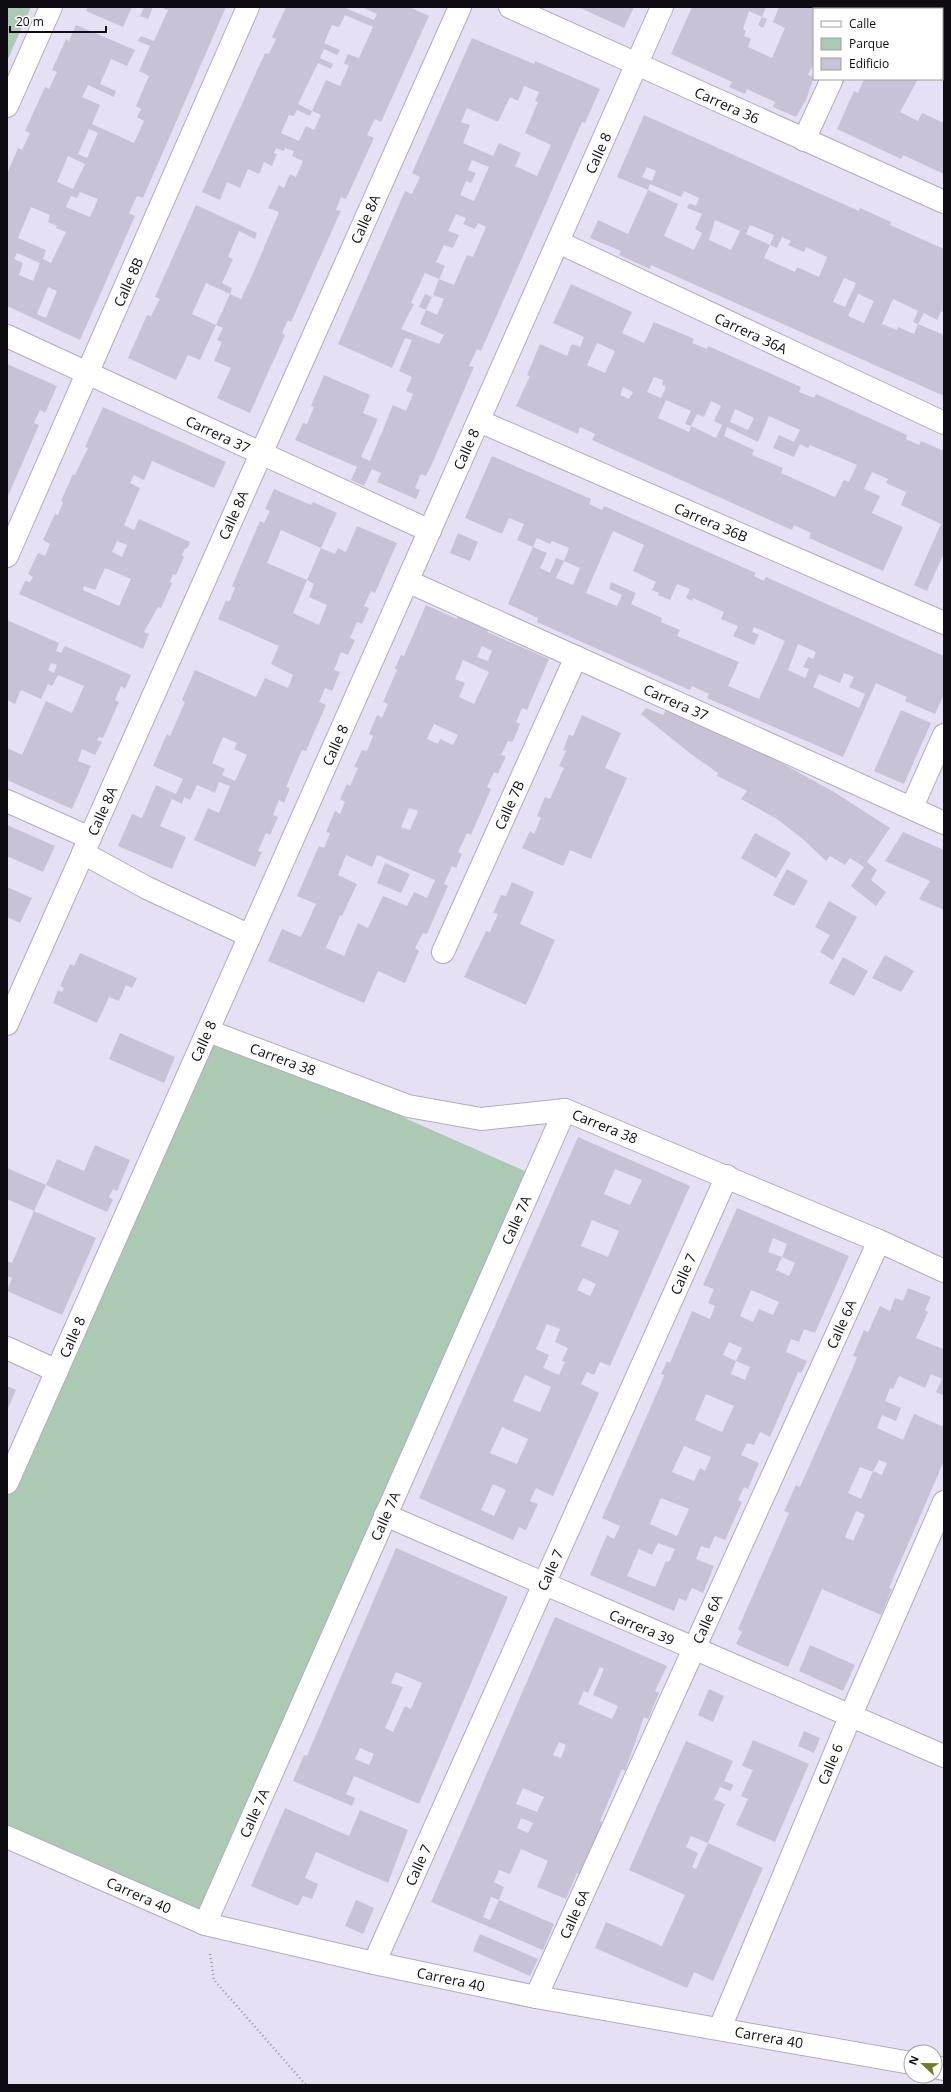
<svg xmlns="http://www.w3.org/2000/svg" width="951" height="2092" font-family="'Open Sans',sans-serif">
  <rect width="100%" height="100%" fill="#e6e0f5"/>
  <g fill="#accab3">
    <polygon points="7,7 31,7 7,61"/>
    <polygon points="208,1031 536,1176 205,1924 7,1837 7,1483"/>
  </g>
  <g fill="#c8c2d7" fill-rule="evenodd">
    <polygon points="88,7 132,7 123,27 86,11"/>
    <polygon points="144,7 153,7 148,19 140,16"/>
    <path d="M165,7H226L143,198L137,196L129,213L135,216L80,340L7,306V174L18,148L22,150L30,133L25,131L45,87L49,89L57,72L52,70L66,39L69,41L76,25L135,50L127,66L111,59L100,84L116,91L114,97L88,85L82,97L100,105L92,124L134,143L144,121L137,117L141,109L136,106L149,76L139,71L150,46L138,41L141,36L154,41L168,10L164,9ZM89,129L98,133L87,158L78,154ZM68,156L85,164L73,189L57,182ZM80,192L98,199L90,217L66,207L71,196L77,198ZM31,207L50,215L48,222L57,226L56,228L66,232L51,263L43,259L46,250L18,238ZM17,253L40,263L33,281L19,275L23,263L14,259ZM48,287L57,291L46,318L37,314Z"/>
    <path d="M286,7H343L374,20L377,14L362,7H409L429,16L381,122L375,119L367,135L374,138L346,199L341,197L336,210L341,211L339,215L291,322L288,320L282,333L285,335L250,413L217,398L231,368L214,361L222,342L217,340L223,328L216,325L200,360L188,355L176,380L128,358L147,315L151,316L160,299L155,297L196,205L257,233L255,239L239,231L228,257L233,259L222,283L232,288L230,294L241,299L255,269L279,212L268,208L279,185L284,188L290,174L296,177L303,161L292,156L294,151L285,148L284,151L276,148L274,153L277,154L272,166L264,162L259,174L248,169L240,188L227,182L220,200L202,192L265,53L269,54L276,39L272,37ZM345,15L373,27L359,58L348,54L344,63L349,66L340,86L326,80L312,111L321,115L314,130L306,126L299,141L281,133L289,115L294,116L297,110L310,116L312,111L298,104L318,63L331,69L333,64L320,58L324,49L337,55L340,50L324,43L332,25L339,27ZM206,283L230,294L216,325L192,314Z"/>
    <polygon points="578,7 634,7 624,28"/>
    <polygon points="692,7 766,7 762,17 749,11 743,29 746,31 744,36 751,39 748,47 772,58 785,28 773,22 779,7 840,7 839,9 814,9 814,63 808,75 814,77 806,100 796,117 773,107 775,102 747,89 745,94 729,87 732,82 671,54"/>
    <polygon points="896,7 944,7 944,22 942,21 942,9 895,9"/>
    <polygon points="762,17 767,19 763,28 758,25"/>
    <path d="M472,38L534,64L535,61L600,89L585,123L582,122L481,351L477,349L469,366L474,367L431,466L426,476L421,474L415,488L420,490L416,499L377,482L381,473L372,469L364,486L351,480L357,467L295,440L303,423L307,424L314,407L311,406L324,375L370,395L363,413L378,419L361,457L370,461L393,405L406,411L413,394L406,391L412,377L399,371L412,340L405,338L392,368L338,344L405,191L412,194L420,177L412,173ZM524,86L539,92L535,101L538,102L525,133L551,145L537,176L515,166L521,153L499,143L493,156L463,143L470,125L461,122L467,108L498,122L510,97L518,101ZM472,160L489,167L474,201L460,195L466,181L471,183L476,173L468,170ZM456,214L466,218L463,224L475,229L478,223L486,227L473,257L467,255L454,285L439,279L445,266L436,262L444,245L453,248L459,235L448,231ZM425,273L439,279L433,295L444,299L437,315L426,310L432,297L425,294L419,307L426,310L420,324L444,335L439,344L401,329L414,304L411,303Z"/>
    <polygon points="864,79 918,79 900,112 918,121 922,113 944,123 944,174 903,155 901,159 837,129 854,91 858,93"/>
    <path d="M644,115L859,211L860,208L891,222L890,225L944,249V313L941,311L937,320L924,313L918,324L913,322L918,311L893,299L882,324L897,330L898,327L914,334L918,324L944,335V396L673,275L651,265L650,269L619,255L621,251L590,238L598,220L628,234L648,190L678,204L664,236L694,250L702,233L695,229L702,214L687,208L689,203L696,206L699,198L684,191L681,197L650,184L648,190L617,177ZM647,167L656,171L652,181L642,177ZM715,220L740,231L731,250L709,240ZM750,225L774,235L770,245L777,248L782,237L791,241L788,245L804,252L806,247L827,257L819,277L797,267L795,272L764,258L770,245L746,234ZM844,278L856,283L845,307L833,302ZM858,294L874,301L864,323L848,316Z"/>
    <path d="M571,284L632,312L622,333L644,343L654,322L690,337L694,339L692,343L707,349L708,346L801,387L799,392L814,398L816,394L907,435L906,439L919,445L921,441L944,451V553L927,591L914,585L941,524L901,505L906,492L886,483L888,479L872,472L864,489L880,496L872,513L903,527L883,571L809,538L811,533L794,525L792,530L592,440L595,434L580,427L578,434L516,406L530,376L527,375L540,344L567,356L572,344L580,347L584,337L553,323ZM597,343L615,351L605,373L587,365ZM654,377L663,380L662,385L666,387L661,398L647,392ZM623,387L633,392L629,399L620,395ZM666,400L691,411L685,424L691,426L697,414L704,417L711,401L721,406L714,421L722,425L716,438L691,426L689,432L658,418ZM735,409L754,418L748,430L730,422ZM769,416L800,430L794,442L779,435L773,448L794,457L800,444L808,448L810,445L857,465L849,482L844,480L835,497L781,473L783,468L752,455L754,450L724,436L727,427L758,442Z"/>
    <polygon points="7,364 57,386 45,413 40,410 34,423 39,425 7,498"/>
    <path d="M103,407L226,462L214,488L152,461L144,480L134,475L130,483L140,488L124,525L134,530L139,519L190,542L187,549L185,548L182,555L184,557L176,575L173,574L170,582L172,583L161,608L158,607L144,632L149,634L143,649L19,594L25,581L30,582L33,577L28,574L38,553L45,556L50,544L43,540L55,514L58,515L63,502L61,501L73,474L75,475L88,448L85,447ZM117,541L127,545L122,557L112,552ZM105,568L131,579L119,606L83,590L84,586L95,590Z"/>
    <path d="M492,456L591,499L589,504L602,510L604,506L756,573L754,576L764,581L766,577L775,581L944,656V695L935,714L905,701L907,697L876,683L843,757L707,698L709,694L692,686L690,690L685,688L537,622L538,618L508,604L533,547L517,540L524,524L509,518L502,534L465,518ZM613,531L644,545L633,571L656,582L652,590L659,593L658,595L670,600L677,584L690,589L686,598L692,601L693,598L724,612L721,619L738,626L733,636L754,645L759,635L752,632L754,627L785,641L759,699L728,686L739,662L677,636L680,630L661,622L662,618L631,604L636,593L611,582L609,589L622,595L617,606L586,593ZM537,538L550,544L552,541L569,548L564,561L580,568L573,585L556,578L564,561L556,558L550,573L540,568L547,553L533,547ZM798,644L816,652L813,659L808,657L803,667L809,669L805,678L788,670ZM844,673L854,677L849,687L865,694L859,708L813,687L819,674L840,683Z"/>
    <path d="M274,489L311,505L313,502L337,513L321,548L335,554L338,548L346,552L357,526L397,543L375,593L371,591L364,606L369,608L362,624L357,622L350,638L355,640L348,655L341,652L334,670L340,672L332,691L325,688L319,702L326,705L306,751L302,750L286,787L290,788L284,803L279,800L273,815L278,817L270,835L266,833L258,851L262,852L255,867L194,840L208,808L219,813L230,786L219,782L215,793L197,785L190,800L184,797L182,804L172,799L160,826L186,837L172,869L118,846L132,814L142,818L156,785L176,794L183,779L153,766L167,734L170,736L185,702L182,700L195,670L256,697L265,678L288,688L293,675L271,664L279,646L218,619L226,600L229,602L235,588L232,586L260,521L264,523L270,511L265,509ZM281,530L321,548L307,580L314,584L309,597L327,605L319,625L293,613L307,580L267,563ZM223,737L237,743L234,749L247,755L235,781L222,775L225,769L212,763Z"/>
    <polygon points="458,533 478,542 470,561 450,553"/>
    <path d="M426,605L457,619L458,616L489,629L487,632L549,659L527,710L522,708L516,722L520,724L514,739L512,742L508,741L501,755L506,756L498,774L494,772L487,787L491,789L471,835L467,833L458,852L462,854L456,868L452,866L444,884L448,886L427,934L423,933L415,948L419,951L405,983L378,971L364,1003L268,961L282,929L301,937L316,904L297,896L319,846L324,848L330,833L326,832L335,811L340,814L345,802L340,799L347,784L350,786L358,768L354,767L362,750L367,751L373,736L369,734L377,715L382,718L388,704L383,702L397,670L395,668L401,655L404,656L406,651ZM482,646L492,651L488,661L477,657ZM463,660L489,672L474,704L459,697L465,683L455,679ZM434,724L458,735L453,745L440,739L438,744L427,739ZM409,808L418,811L410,830L401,827ZM346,855L372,867L377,855L435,880L427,898L414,892L407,906L383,896L368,928L358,923L344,956L326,948L340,915L342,916L357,884L338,875Z"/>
    <path d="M7,620L59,643L56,651L61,653L65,646L131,675L125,689L121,686L115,700L119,702L103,738L99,737L97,740L102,742L95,755L82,749L78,761L91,766L72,809L7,780V748L22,755L46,701L72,713L84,686L58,675L52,686L48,684L41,699L21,690L15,704L7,700ZM51,663L57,665L54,673L48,670Z"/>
    <polygon points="670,704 708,724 736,743 738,739 834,792 890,828 867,862 877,870 871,880 886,892 876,906 851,886 864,867 850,858 845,865 830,856 826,861 804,840 777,819 741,799 747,791 717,776 718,773 691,754 641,714 646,708 663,715"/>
    <polygon points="901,710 931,723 904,784 874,771"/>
    <polygon points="582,715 621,733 605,768 627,778 591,859 570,850 563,866 522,848 530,831 534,834 541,818 537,816 545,797 550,799 564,768 559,766 566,751 563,750 569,735 573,736"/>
    <polygon points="7,825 55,846 43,872 7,856"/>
    <polygon points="903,832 944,850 944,910 919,899 930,881 885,861"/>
    <polygon points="755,833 791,853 776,878 741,858"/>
    <polygon points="385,863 410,874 401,893 377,883"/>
    <polygon points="787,869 808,881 794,906 773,895"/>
    <polygon points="512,882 534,892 520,924 555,940 526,1005 464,977 486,931 490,932 498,914 493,913 501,895 506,896"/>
    <polygon points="7,887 32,898 20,923 7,917"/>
    <polygon points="829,901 857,917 833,960 820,952 830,935 815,927"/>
    <polygon points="80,953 137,978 132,988 126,985 119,1001 109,997 97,1023 53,1003 58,990 62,992 64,988 60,986 70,964 74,966"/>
    <polygon points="885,955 914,971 901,992 872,978"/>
    <polygon points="843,957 868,971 854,996 829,983"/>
    <polygon points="120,1033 175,1057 164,1083 109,1059"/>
    <path d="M578,1137L690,1186L610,1366L600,1362L594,1375L587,1372L581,1384L599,1393L553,1496L536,1488L530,1501L538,1504L526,1530L519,1527L513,1540L419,1498ZM615,1169L642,1180L630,1205L604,1194ZM592,1220L619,1231L608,1257L581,1246ZM583,1278L596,1284L590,1296L577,1290ZM547,1324L560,1329L555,1342L568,1348L562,1361L565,1362L559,1375L543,1368L549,1355L536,1349ZM525,1375L551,1387L540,1412L513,1401ZM502,1427L528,1439L517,1464L490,1453ZM493,1484L506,1490L494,1516L481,1510Z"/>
    <polygon points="95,1145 130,1160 117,1191 113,1189 109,1197 113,1200 107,1212 46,1185 57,1159 84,1171"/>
    <polygon points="7,1168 46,1185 34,1211 96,1238 62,1315 7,1291 12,1278 7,1276 7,1261 12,1263 34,1211 7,1199"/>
    <path d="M737,1208L849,1256L815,1333L804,1329L799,1342L791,1339L786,1352L807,1361L801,1373L798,1372L770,1437L760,1432L754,1445L747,1443L741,1455L759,1463L748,1489L744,1487L738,1500L742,1502L725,1540L715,1536L709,1549L701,1546L696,1559L714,1566L703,1593L692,1588L686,1601L679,1598L674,1611L590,1575L607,1535L614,1539L620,1526L602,1518L663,1379L664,1375L661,1374L667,1361L670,1363L692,1311L710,1319L715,1306L708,1303L714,1289L703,1285ZM773,1238L787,1244L782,1257L795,1263L789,1276L776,1270L782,1257L768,1252ZM751,1290L779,1302L773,1315L759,1309L753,1322L740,1316ZM729,1342L742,1348L736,1361L750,1367L745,1380L731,1374L736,1361L723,1355ZM706,1394L734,1406L722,1432L695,1420ZM684,1446L711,1457L705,1471L700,1468L694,1481L672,1472ZM661,1498L689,1509L677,1536L650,1524ZM658,1543L675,1549L669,1562L666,1561L655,1587L627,1576L639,1549L652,1555Z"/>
    <path d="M908,1288L931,1297L925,1310L928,1312L916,1338L943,1349L944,1346V1396L936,1392L942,1379L931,1374L925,1388L899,1376L893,1389L890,1388L885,1401L901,1408L896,1421L882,1415L877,1428L903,1440L914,1414L944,1427V1461L889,1588L892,1589L881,1615L822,1589L788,1667L736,1644L742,1632L738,1629L789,1513L784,1511L796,1485L800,1487L852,1370L857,1357L853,1356L864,1330L868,1332L880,1306L890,1311L895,1298L903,1301ZM879,1460L887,1463L882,1475L873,1471L861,1499L848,1493L860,1467L873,1472ZM856,1511L865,1515L853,1541L845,1537Z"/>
    <polygon points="7,1386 16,1390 7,1411"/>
    <path d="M396,1548L508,1597L419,1804L354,1776L346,1794L355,1798L352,1806L293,1781L304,1755L307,1756L312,1744ZM396,1672L422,1683L411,1709L405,1706L393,1732L385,1728L403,1687L391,1683ZM360,1748L374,1754L369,1765L355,1759Z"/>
    <path d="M555,1617L667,1666L655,1691L659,1693L648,1719L644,1717L625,1771L622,1769L600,1821L603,1823L583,1876L577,1873L566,1899L537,1887L548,1861L521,1849L510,1874L499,1870L494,1882L504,1887L499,1900L491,1897L483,1917L490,1920L499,1900L554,1924L543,1950L431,1902ZM600,1667L604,1669L593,1695L618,1706L612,1719L578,1704L584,1691L588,1693ZM559,1742L566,1745L561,1758L553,1755ZM523,1788L544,1797L537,1812L516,1804ZM521,1818L533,1823L528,1833L517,1828Z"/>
    <polygon points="810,1645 855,1665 843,1691 799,1671"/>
    <polygon points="709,1689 724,1696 713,1722 698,1715"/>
    <polygon points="804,1731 820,1738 814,1753 798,1746"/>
    <polygon points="753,1740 809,1764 775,1842 736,1825 748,1799 741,1796 753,1770 742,1766"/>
    <polygon points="686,1741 733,1761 724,1781 734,1785 730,1791 720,1787 714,1799 725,1804 708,1843 691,1836 686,1847 698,1853 692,1867 696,1869 708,1843 763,1868 713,1981 694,1972 687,1988 595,1948 606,1922 662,1946 685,1895 629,1870"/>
    <polygon points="285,1808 349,1836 360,1810 408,1830 388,1883 316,1852 305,1878 318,1884 312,1899 303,1896 298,1906 251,1886"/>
    <polygon points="356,1900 374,1908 363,1934 345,1926"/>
    <polygon points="480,1934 538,1959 530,1976 473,1951"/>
  </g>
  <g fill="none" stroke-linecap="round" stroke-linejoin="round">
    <g stroke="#b1abc0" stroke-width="24">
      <g id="minor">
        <polyline points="510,7 944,202"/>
        <polyline points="863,9 864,7"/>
        <polyline points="7,106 51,7"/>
        <polyline points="804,140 832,79"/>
        <polyline points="558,242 944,423"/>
        <polyline points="7,336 430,531"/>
        <polyline points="479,421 944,623"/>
        <polyline points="7,556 248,7"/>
        <polyline points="407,581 944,823"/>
        <polyline points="7,801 90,838"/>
        <polyline points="912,807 944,735"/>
        <polyline points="83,853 147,888 250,936"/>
        <polyline points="443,952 576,657"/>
        <polyline points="7,1024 460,7"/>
        <polyline points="208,1031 408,1106 481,1119 565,1110 879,1241 944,1271"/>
        <polyline points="7,1348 57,1371"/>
        <polyline points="7,1483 662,7"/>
        <polyline points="385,1515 944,1756"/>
        <polyline points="7,1837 205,1924 374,1963 536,1997 911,2063"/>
        <polyline points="205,1924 565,1110"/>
        <polyline points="374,1963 727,1176"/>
        <polyline points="536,1997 879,1241"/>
        <polyline points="720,2028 850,1717 944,1502"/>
        <polyline points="935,2067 944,2069"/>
      </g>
    </g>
    <polyline stroke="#9c98a8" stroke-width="2.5" stroke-dasharray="1 3" stroke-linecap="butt" points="210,1954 214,1980 306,2085"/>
    <use href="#minor" stroke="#fff" stroke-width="22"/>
  </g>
  <g text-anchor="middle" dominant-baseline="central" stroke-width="3.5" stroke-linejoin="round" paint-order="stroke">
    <g font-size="14" fill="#0e0c12" stroke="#fff">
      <text transform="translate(727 105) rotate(24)">Carrera 36</text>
      <text transform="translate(598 153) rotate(-66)">Calle 8</text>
      <text transform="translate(365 219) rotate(-66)">Calle 8A</text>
      <text transform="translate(128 282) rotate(-66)">Calle 8B</text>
      <text transform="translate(751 333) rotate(25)">Carrera 36A</text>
      <text transform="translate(218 434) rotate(25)">Carrera 37</text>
      <text transform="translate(466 449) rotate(-66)">Calle 8</text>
      <text transform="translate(233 515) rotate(-66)">Calle 8A</text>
      <text transform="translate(711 522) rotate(23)">Carrera 36B</text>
      <text transform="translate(676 702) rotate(24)">Carrera 37</text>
      <text transform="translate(335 745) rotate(-66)">Calle 8</text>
      <text transform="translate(509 805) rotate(-66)">Calle 7B</text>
      <text transform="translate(102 811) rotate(-66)">Calle 8A</text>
      <text transform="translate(203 1041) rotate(-66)">Calle 8</text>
      <text transform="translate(283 1059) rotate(20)">Carrera 38</text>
      <text transform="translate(605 1126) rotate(22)">Carrera 38</text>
      <text transform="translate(516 1220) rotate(-66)">Calle 7A</text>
      <text transform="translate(683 1274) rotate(-66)">Calle 7</text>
      <text transform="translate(841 1324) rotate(-66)">Calle 6A</text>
      <text transform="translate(72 1337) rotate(-66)">Calle 8</text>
      <text transform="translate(385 1516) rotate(-66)">Calle 7A</text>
      <text transform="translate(550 1570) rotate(-66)">Calle 7</text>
      <text transform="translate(707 1619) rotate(-66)">Calle 6A</text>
      <text transform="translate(642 1627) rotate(23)">Carrera 39</text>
      <text transform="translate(830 1764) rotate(-67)">Calle 6</text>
      <text transform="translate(254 1813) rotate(-66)">Calle 7A</text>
      <text transform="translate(418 1865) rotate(-66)">Calle 7</text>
      <text transform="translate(139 1895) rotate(24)">Carrera 40</text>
      <text transform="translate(574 1914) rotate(-66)">Calle 6A</text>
      <text transform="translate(451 1979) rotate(12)">Carrera 40</text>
      <text transform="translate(769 2037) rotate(10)">Carrera 40</text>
    </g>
  </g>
  <rect width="951" height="2092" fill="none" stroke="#0e0c12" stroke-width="16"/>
  <rect x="813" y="8" width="130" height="72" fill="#ffffff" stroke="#9f9ea0"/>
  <rect x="821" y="21" width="20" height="6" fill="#ffffff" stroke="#9f9ea0"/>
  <text x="849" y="28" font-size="12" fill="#0e0c12">Calle</text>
  <rect x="821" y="38" width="20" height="12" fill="#accab3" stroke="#9f9ea0"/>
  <text x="849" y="48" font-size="12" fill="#0e0c12">Parque</text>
  <rect x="821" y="58" width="20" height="12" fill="#c8c2d7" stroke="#9f9ea0"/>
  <text x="849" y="68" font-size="12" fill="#0e0c12">Edificio</text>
  <g transform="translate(923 2064) rotate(292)"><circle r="19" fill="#ffffff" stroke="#9f9ea0"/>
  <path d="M0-3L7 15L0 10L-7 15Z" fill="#717a25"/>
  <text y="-6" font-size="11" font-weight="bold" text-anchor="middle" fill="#0e0c12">N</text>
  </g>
  <path d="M10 26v6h96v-6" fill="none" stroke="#0e0c12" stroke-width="2"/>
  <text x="16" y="26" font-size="12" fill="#0e0c12" stroke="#ffffff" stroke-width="3" paint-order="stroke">20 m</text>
</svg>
